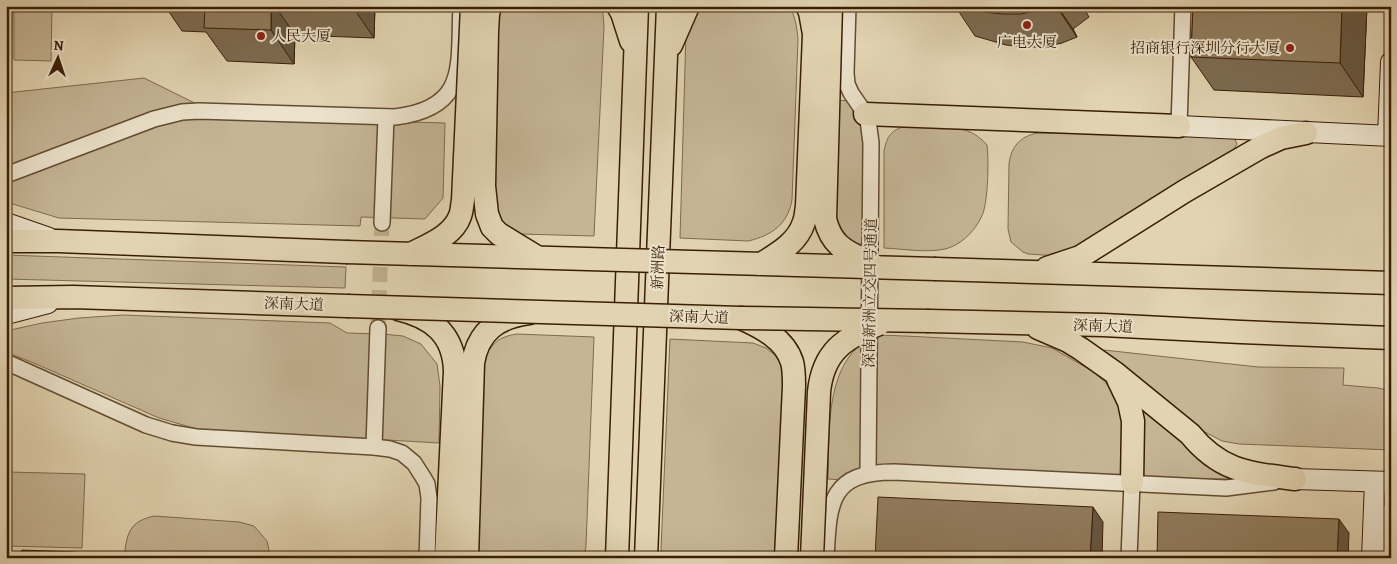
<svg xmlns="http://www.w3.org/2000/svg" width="1397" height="564" font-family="Alegreya,'Noto Serif SC',serif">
  <rect width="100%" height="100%" fill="#e2d4b2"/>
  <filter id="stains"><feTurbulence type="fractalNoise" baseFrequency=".004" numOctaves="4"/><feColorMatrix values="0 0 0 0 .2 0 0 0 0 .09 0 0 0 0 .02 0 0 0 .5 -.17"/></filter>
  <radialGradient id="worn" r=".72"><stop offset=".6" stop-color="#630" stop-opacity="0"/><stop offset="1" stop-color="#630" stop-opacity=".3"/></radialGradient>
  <g fill="#c5b595" stroke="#7f6a4d">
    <polygon points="6,6 13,6 12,60 6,60"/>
    <polygon points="14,6 52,6 51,61 14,60"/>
    <polygon points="499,6 600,6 603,14 604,27 594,236 519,234 501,224 489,198"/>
    <path d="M693,6H790C795,17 797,27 798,39L792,200C788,224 771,236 748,241L680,238L686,32Z"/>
    <polygon points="144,78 223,117 445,123 443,198 425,219 361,217 360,226 59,218 6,202 6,93"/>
    <path d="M838,100L849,101L864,120L863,244C846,244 840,231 835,216Z"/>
    <path d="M906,126L960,129C971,131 979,136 987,145C989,161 988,199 983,213C977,229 962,245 945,249C926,253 904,249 884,248V151C887,136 891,130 906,126Z"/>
    <path d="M1038,133L1219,134L1234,137L1237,144L1231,154L1102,233L1058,256L1028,254L1023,252L1011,242L1008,229L1009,164C1011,147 1020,136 1038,133Z"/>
    <polygon points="6,255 346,267 345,288 6,279"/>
    <polygon points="123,315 330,323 347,333 382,334 403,336 421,344 437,364 440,386 439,443 197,429 159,418 36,364 6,352 6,331 42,323 79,318"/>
    <path d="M517,334L594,337L586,546L584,558H478L477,542L484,360C492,343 498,337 517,334Z"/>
    <path d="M905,336L1023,342L1052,348L1094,372L1114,391L1120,409L1124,435V476L843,480L828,479C829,435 824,356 875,337C883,334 896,336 905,336Z"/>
    <polygon points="670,339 753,343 766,348 775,355 782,366 785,377 775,558 663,558 661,549"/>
    <polygon points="1104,350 1258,367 1344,368 1343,385 1378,388 1391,391 1391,450 1239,444 1222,441 1201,430 1100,351"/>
    <polygon points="1135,397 1237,479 1204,479 1140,476"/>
    <polygon points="8,472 85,474 82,548 6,546"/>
    <path d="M154,516L239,522L254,526L267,541L269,550L267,558H124C127,534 128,522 154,516Z"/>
  </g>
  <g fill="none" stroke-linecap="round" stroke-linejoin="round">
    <polyline stroke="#c0b08f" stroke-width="15" stroke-dasharray="15 8" stroke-linecap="butt" points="378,328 382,223"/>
    <g stroke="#634c30" stroke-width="18">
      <g id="street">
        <polyline points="848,6 846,73 847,84 851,93 862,109 868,120 871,143 868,473"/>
        <polyline points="1179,126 1183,6"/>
        <path d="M6,175L154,119L182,112L199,111L395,117C469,108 458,65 461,6"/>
        <polyline points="382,223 386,117"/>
        <polyline points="6,362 146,425 172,433 196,437 374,447 390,449 402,453 414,463 423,477 427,484 429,498 427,558"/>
        <polyline points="374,447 378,328"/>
        <path d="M826,558C829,503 829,472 894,472L1226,488L1274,482"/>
        <polyline points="1129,558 1132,483"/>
      </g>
    </g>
    <g stroke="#391e05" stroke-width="22">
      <g id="secondary">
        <polyline points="1179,126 1391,136"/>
        <polyline points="1388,136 1391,62"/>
        <polyline points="6,223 49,238"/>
        <polyline points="6,314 48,303"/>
        <polyline points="1295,479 1391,482"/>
        <polyline points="1372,558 1375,482"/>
        <polyline points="1389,558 1391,513"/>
      </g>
    </g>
    <g stroke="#391e05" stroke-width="25">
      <g id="primary">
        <polyline points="618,6 622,13 631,41"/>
        <polyline points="671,45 688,6"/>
        <polyline points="865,114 1179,126"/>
        <polyline points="6,241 58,241 346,252"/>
        <polyline points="1047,268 1080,257 1185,191 1261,147 1281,138 1306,133"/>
        <polyline points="936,269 1391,283"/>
        <polyline points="6,298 73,297 347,306"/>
        <path d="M398,309C432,317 454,334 455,371L446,558"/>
        <path d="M741,318C761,327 785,339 792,362C794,369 794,378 794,386L786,558"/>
        <polyline points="929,321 1103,325 1241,332 1391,338"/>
        <path d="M1038,328L1068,341L1081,349L1115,373L1190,434C1221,472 1249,473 1295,479"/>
        <polyline points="1118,379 1129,402 1133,421 1132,483"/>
        <path d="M467,558L473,363C478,331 498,317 529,313"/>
        <polyline points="617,558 637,6"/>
        <polyline points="646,558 668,6"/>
      </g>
    </g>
    <use href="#street" stroke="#ece3cd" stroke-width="15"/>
    <use href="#secondary" stroke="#ece3cd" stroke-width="20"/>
    <use href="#primary" stroke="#e2d4b2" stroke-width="22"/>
    <g stroke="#391e05" stroke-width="25" stroke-linecap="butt">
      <g id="primary-bridge">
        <polyline points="490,6 488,14 487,31 484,186 487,214 492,227 499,234 535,256"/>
        <path d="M831,6L825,219C832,248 848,252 872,264"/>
        <polyline points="346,252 936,269"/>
        <path d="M411,254C428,245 453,236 460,216C462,211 462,205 463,200L472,6"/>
        <path d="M761,264C779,253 798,242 804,222C806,217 806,211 807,206L814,34L810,12L807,6"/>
        <polyline points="347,306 741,318 929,321"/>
        <path d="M812,558L819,392C823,352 844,338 879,324"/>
      </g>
    </g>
    <use href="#primary-bridge" stroke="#e2d4b2" stroke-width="22"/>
  </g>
  <g fill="#7d6c52" stroke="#391e05">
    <polygon points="165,6 375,6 374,38 295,35 294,64 227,61 206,32 182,31"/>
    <polygon points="955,6 1092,6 1085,10 1089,17 1073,29 1077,37 1062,43 1044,47 1026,47 1006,45 975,36"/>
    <polygon points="1193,6 1367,6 1363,97 1214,90 1191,57"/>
  </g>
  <g fill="#665842" stroke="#391e05">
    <polygon points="271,6 275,6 295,35 294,64 271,30"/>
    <polygon points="352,6 375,6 374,38"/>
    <polygon points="1056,6 1057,6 1073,29 1077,37"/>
    <polygon points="1342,6 1367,6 1363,97 1340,63"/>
    <polygon points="1093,507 1103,522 1102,558 1090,558"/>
    <polygon points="1339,519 1349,533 1348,558 1337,558"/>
    <polygon points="76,552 80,558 76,558"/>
  </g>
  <g fill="#917d5f" stroke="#391e05">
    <polygon points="205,6 271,6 271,30 204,28"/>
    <polygon points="963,6 1048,6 1039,10 1021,14 1003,14 983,12"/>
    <polygon points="1193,6 1342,6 1340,63 1191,57"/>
    <polygon points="878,497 1093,507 1090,558 875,558"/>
    <polygon points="1158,512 1339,519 1337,558 1157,558"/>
    <polygon points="22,550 76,552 76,558 21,558"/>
  </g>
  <g fill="#8f2418" stroke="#ece3cd" stroke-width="2">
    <circle cx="1027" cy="25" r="5"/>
    <circle cx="261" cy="36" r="5"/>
    <circle cx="1290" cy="48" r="5"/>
  </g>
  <g text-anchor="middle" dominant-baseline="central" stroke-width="4" stroke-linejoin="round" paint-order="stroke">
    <g font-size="15" fill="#391e05" stroke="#ece3cd" text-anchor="start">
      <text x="271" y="36">人民大厦</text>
      <text x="1027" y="42" text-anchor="middle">广电大厦</text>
      <text x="1280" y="48" text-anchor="end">招商银行深圳分行大厦</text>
    </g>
    <g font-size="15" fill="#391e05" stroke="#ece3cd">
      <text transform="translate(658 267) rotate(-88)">新洲路</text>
      <text transform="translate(870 293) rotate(-89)">深南新洲立交四号通道</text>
      <text transform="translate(294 304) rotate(2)">深南大道</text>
      <text transform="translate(699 317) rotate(2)">深南大道</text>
      <text transform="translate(1103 326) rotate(2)">深南大道</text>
    </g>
  </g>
  <rect width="1397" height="564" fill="none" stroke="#e2d4b2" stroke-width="25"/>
  <rect x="8" y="8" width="1382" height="549" fill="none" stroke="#391e05" stroke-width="2.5"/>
  <rect x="12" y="12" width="1372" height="539" fill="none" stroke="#391e05"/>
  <g transform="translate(58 58) rotate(3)" stroke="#ece3cd" stroke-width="4" paint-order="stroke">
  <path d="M0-4L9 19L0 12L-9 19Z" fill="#391e05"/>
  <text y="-8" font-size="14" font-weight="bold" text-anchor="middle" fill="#391e05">N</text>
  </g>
  <rect width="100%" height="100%" filter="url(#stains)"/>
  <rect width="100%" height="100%" fill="url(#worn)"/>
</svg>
